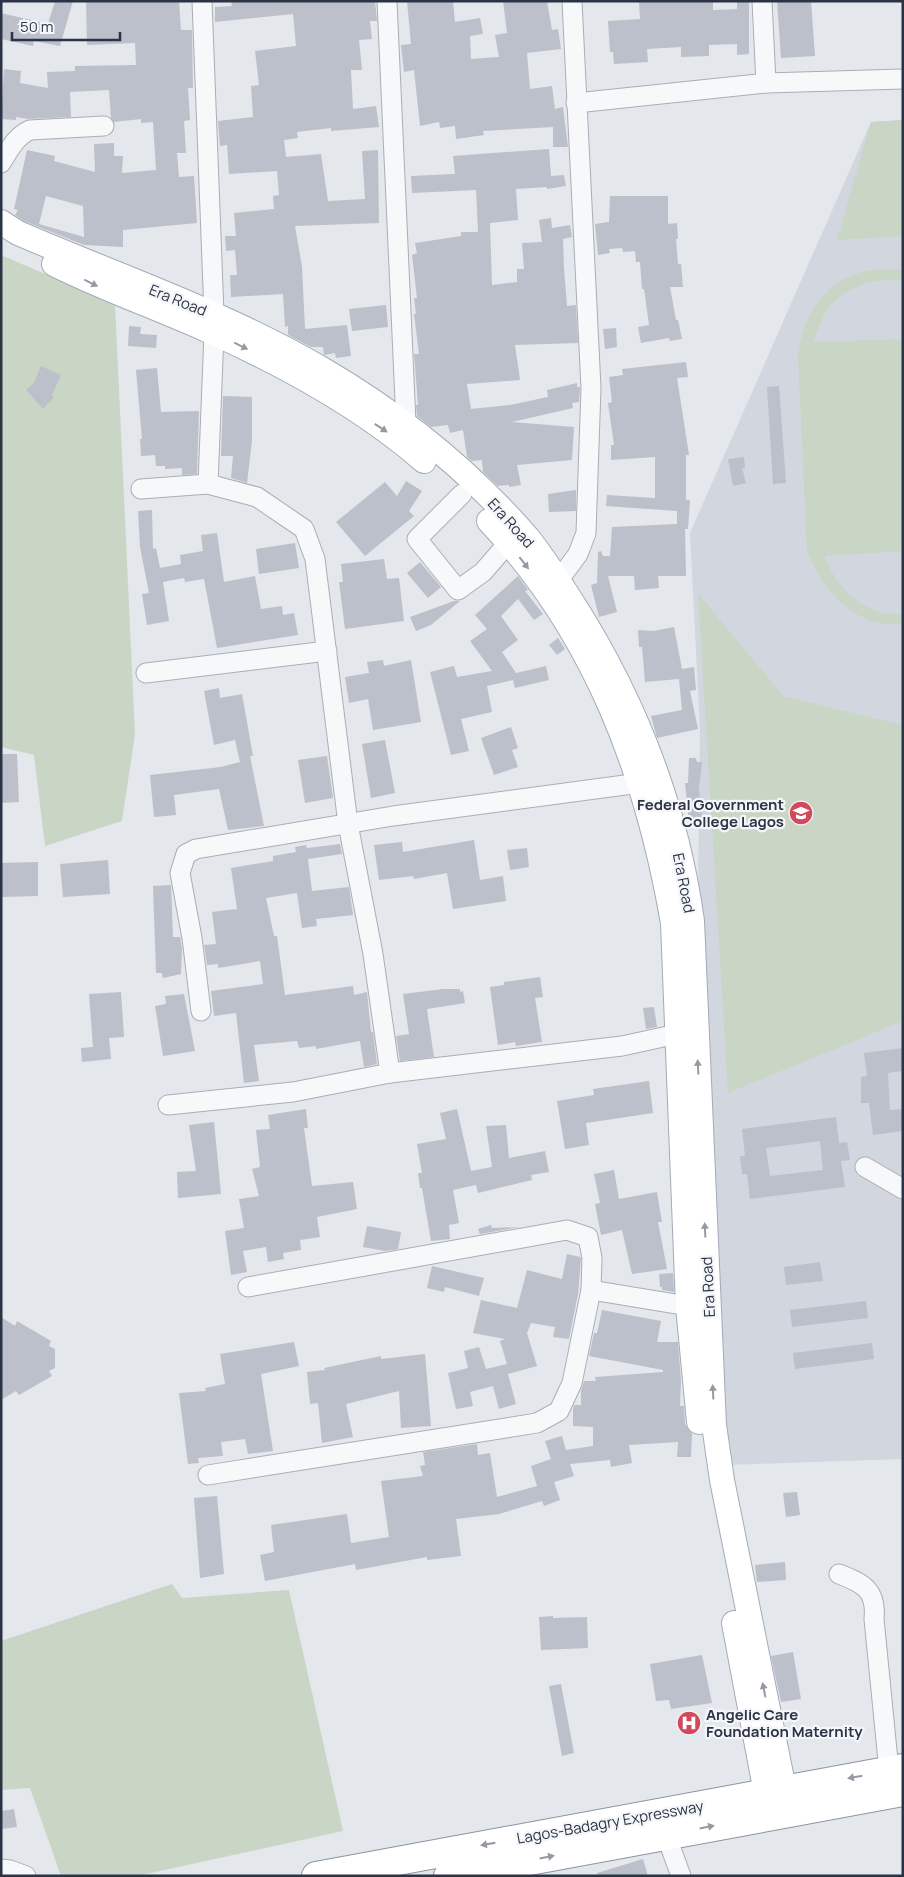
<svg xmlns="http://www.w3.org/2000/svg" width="904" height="1877" font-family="Manrope,sans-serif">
  <rect width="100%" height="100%" fill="#e4e7ec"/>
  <polygon fill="#d2d6de" points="903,120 903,1459 726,1465 698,895 700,730 690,533 871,122"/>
  <g fill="#c9d6c5">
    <polygon points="903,120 903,236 837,240 871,122"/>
    <polygon points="1,255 115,304 135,734 122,821 45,846 34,755 1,747"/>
    <path d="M903,269V281C878,277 847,286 830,306C822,316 818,330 813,342L903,339V551L824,556C837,589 865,617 903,614V624C855,629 823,591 807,551L798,356C803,315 827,276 872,270C882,269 893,269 903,269Z"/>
    <polygon points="698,593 783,696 903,725 903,1021 728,1093"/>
    <polygon points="172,1584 182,1598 289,1590 343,1831 137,1876 61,1876 30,1788 1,1790 1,1641"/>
  </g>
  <g fill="#bbc0ca" fill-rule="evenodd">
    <polygon points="55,1 73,1 60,46 34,41 33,46 1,39 1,13 48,24"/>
    <path d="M86,1H179L181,30H192L193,88H188L190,120L184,121L186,153H177L179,177L194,176L197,223L123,230V247L84,245L24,221L15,215L18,210L14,209L27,150L55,156L54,161L95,172L94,144L114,143V156H123L122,173L156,170L153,122L141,123V119L114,122L111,118L109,90L70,92L71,117L28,119L16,117V120L1,119L4,69L21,71L20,83L48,88L47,72L75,71V66L136,65L135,43L87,45ZM46,196L83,206L84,237L39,224Z"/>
    <polygon points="231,1 375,1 377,21 370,21 372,39 359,40 362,70 351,70 353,109 376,106 379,127 331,131 331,128 297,132 298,138 284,140 286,157 321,154 328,201 365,199 362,151 378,150 379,223 295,226 302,267 305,329 347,325 351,356 336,358 335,353 324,355 323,347 311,347 288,335 288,326 285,327 283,294 231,297 230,275 237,275 235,250 226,251 225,236 236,236 234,213 274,209 273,196 279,195 277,171 229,174 227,145 220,146 218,121 253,117 251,86 259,85 255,51 296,46 293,14 215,22 215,7 232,6"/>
    <polygon points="407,1 453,1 455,22 480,18 483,34 470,36 471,59 499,57 495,35 507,33 503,1 547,1 552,30 558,29 561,49 527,53 530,89 552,86 555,109 563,107 568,147 553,147 553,127 483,131 484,135 456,139 455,126 440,128 439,122 420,126 414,70 404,72 401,45 411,44"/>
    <polygon points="639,1 713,1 713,10 737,9 737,1 749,1 749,54 737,55 737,44 709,45 709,56 681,57 681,47 647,49 648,62 614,64 613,52 610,52 608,21 640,19"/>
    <polygon points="777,1 811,1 815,56 781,58"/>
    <polygon points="549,149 551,176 564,175 566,186 547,189 547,187 516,189 518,220 490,223 492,285 517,282 517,269 524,269 522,243 542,242 539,220 551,218 552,228 570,225 572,237 563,239 564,268 567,306 576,305 578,343 515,345 520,380 467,384 471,409 510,405 548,397 547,390 577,383 577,387 580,387 579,402 572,403 573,408 512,422 574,427 572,460 517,465 521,485 509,487 509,485 498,486 483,472 482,460 472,461 467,457 463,430 450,433 448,425 431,427 417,416 416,405 418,405 414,354 419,354 414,314 416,314 414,298 417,298 412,255 417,253 415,243 461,236 461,232 478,232 476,190 412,193 411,176 455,174 453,156"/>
    <polygon points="610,196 668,196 668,224 677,223 678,239 676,239 678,264 681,264 683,287 670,287 676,320 678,320 682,339 670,341 669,338 641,343 638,327 649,325 644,289 642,289 640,262 636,262 635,251 623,252 622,248 609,249 610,253 598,255 595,224 609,222"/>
    <polygon points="386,305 388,327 352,331 349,309"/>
    <polygon points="129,326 141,327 140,334 157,335 156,348 128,346"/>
    <polygon points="616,328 617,347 605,349 603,329"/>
    <polygon points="686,362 688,377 677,378 689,455 686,455 686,500 690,500 688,529 685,529 686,576 658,576 659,588 635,590 634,576 608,576 617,612 599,617 591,585 597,583 598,552 601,551 603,556 610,556 612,527 677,524 677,511 606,506 607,495 655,498 655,457 611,460 611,445 614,445 608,403 612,402 609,377 623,375 622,369"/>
    <polygon points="41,366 61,375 52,395 54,397 43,409 26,390 34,383"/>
    <polygon points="157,368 161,412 199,411 197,474 182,475 182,468 165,469 165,466 156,466 155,455 141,456 140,439 142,439 136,370"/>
    <polygon points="779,386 786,483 773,484 767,387"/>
    <polygon points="223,396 252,397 252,441 247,483 231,478 233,456 221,456"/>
    <polygon points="744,457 745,468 742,468 746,483 733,486 728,459"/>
    <polygon points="406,481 422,491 409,511 414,516 365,556 336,522 385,482 397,496"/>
    <polygon points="576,490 576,511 549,512 548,494"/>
    <polygon points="152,510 153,549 156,548 160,568 181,564 180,555 203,551 201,535 217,533 224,582 255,576 261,609 282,606 283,615 294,613 298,635 217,648 204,579 185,582 184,578 163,582 169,621 147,625 142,594 149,593 140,547 138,511"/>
    <polygon points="295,543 299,568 259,574 256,549"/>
    <polygon points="384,559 387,579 399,578 404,621 345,629 339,582 343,582 341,564"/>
    <polygon points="420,562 441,587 428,598 407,573"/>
    <polygon points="518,576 528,590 525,591 543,614 534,620 518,599 501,616 518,640 502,652 516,673 546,666 549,680 515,688 513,680 487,686 492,712 461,719 469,751 451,755 430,672 454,666 457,677 492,671 470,641 487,629 475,615"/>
    <polygon points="454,601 460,601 431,625 416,631 410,617"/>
    <polygon points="674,627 682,669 694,667 696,690 690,691 698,729 657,738 651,716 682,710 679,679 645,682 642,647 639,647 638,630 654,631"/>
    <polygon points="558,638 565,649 557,655 549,645"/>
    <polygon points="383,660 384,666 411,660 421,722 373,730 368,699 349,703 345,677 369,673 367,662"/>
    <polygon points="219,688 220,698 242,694 253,756 250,756 264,826 228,830 219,789 174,795 176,815 154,817 150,775 221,767 240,762 235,740 214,745 204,691"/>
    <polygon points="511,727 518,748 512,750 518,767 494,775 481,738"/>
    <polygon points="385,740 395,793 371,798 362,744"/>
    <polygon points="1,754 17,754 19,802 1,803"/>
    <polygon points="327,756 333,798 305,803 298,760"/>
    <polygon points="689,758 696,758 697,762 702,762 699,789 703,824 689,825 685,783 688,783"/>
    <polygon points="474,840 480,880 503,876 506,901 453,909 447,873 414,879 413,876 379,880 374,845 402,842 403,852"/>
    <polygon points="340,844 342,854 308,859 312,891 349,887 353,915 316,919 317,926 302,928 297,893 266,898 274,936 277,936 285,995 353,986 354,995 367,992 371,1032 373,1032 377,1064 364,1067 360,1041 316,1049 316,1046 299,1048 297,1041 254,1045 259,1081 244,1083 236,1013 214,1016 211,991 263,984 260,961 218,968 218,964 207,965 204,945 216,944 212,912 237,909 231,868 273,861 273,856 296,852 295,847 306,845 307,848"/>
    <polygon points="527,848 529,867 510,870 507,850"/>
    <polygon points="108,860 110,894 63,897 60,864"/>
    <polygon points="38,862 38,896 1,897 1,863"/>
    <polygon points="171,885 173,937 180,937 182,948 181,974 163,978 162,973 156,973 153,886"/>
    <polygon points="540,977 543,997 535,998 542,1042 516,1046 515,1042 498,1045 490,987 504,985 504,982"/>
    <polygon points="443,989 460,989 460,992 463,991 465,1003 427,1009 434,1057 400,1061 396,1036 409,1034 403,994"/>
    <polygon points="121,992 124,1037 109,1038 111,1059 82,1062 81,1048 93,1047 89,994"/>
    <polygon points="184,994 195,1051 163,1056 155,1006 166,1004 165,996"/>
    <polygon points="654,1007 657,1027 646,1029 643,1008"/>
    <polygon points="903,1048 903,1071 888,1073 890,1110 903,1109 903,1131 873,1135 869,1103 861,1103 861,1077 867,1076 864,1053"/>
    <polygon points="649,1081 653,1113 586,1123 589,1145 565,1149 557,1101 594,1095 593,1089"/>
    <polygon points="306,1109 308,1128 304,1128 312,1186 353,1182 357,1209 317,1217 320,1237 300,1240 301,1250 283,1253 284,1259 268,1262 266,1247 243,1251 247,1272 231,1275 225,1231 244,1228 239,1199 259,1196 252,1169 260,1167 256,1130 270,1129 268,1115"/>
    <polygon points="457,1109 471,1171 492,1167 486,1126 506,1125 509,1158 545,1151 549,1172 531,1175 532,1180 478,1193 476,1185 453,1190 459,1223 449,1225 450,1239 431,1241 422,1188 420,1188 418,1173 422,1173 417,1144 446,1139 440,1113"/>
    <path d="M836,1117L839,1143L847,1142L850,1160L841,1161L845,1187L750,1199L747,1174H742L740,1156H745L742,1129ZM820,1141L823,1170L770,1176L766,1148Z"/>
    <polygon points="214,1122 221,1194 178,1198 177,1172 196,1171 189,1125"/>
    <polygon points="614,1170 619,1199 657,1192 662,1222 658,1222 667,1269 632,1274 622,1230 601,1235 595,1204 600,1203 594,1174"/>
    <polygon points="491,1225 492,1228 520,1227 480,1234 478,1229"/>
    <polygon points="367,1226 401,1232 398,1249 385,1251 363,1247"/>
    <polygon points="567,1254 580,1257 581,1259 578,1294 569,1339 553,1337 555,1327 531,1323 527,1333 537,1366 508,1374 516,1404 499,1409 493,1386 470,1392 473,1406 456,1409 448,1373 468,1368 464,1351 479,1347 486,1369 507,1364 500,1341 505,1339 473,1333 481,1300 517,1308 527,1270 562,1279"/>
    <polygon points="820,1262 823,1281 786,1285 784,1267"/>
    <polygon points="432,1266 484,1278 479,1296 445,1287 444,1292 427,1288"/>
    <polygon points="673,1273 674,1292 662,1290 662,1287 660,1287 659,1274"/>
    <polygon points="866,1301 868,1318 792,1327 790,1310"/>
    <polygon points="602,1310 661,1321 657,1342 678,1342 681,1381 680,1406 684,1406 685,1424 692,1434 691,1457 677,1457 678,1442 629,1445 632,1463 611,1467 610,1460 570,1464 574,1476 554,1482 560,1500 544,1506 542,1501 499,1514 456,1519 461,1556 427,1560 427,1557 356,1570 355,1564 265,1581 260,1555 274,1552 271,1525 347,1514 351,1543 389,1537 381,1481 423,1476 420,1466 425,1465 423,1452 477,1444 478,1455 490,1453 497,1497 537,1486 531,1466 551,1459 545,1441 562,1436 566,1450 593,1446 593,1427 573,1426 573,1409 574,1405 581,1405 581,1391 584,1381 596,1381 595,1377 663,1372 663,1370 589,1356 594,1333 597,1333"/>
    <polygon points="1,1317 15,1326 17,1321 51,1341 49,1346 55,1349 55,1368 49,1371 52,1376 19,1395 16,1391 1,1400"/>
    <polygon points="294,1342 299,1366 261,1374 273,1451 248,1454 245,1439 221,1442 223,1456 198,1458 199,1463 188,1464 179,1393 206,1391 205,1388 225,1384 220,1354"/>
    <polygon points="872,1343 874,1359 795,1369 793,1353"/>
    <polygon points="425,1354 431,1426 401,1428 399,1391 346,1404 353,1437 322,1443 318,1403 310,1404 307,1372 325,1370 324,1368 381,1356 381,1359"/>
    <polygon points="797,1492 800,1515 786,1517 783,1493"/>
    <polygon points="217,1496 224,1574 200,1578 194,1498"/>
    <polygon points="785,1562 786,1580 757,1582 755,1565"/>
    <polygon points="553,1616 553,1618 587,1617 588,1648 541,1650 539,1617"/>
    <polygon points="793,1652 801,1699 781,1702 771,1656"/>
    <polygon points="702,1655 712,1703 671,1709 669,1700 656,1701 650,1664"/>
    <polygon points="561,1684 574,1753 562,1756 549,1686"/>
    <polygon points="14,1809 17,1827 1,1829 1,1811"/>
    <polygon points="643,1859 648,1876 598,1876 597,1873"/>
  </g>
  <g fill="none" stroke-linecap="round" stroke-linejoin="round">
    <g stroke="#a9aeb7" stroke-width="21">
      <g id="minor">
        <polyline points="202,1 214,314"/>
        <polyline points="387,1 406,423"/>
        <polyline points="762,1 766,83"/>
        <polyline points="576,103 766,83 903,79"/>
        <path d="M1,163C9,150 16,136 30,130L104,126"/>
        <polyline points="214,333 208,484 257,497 304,529 315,559 348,824 373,954 390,1073"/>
        <polyline points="141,489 208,484"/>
        <polyline points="462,494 417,539 458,590 483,572 509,542"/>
        <polyline points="558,581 578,554 586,533 591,388 572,1"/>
        <polyline points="146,673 327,651"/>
        <polyline points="201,1011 192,938 180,873 186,854 196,849 393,816 640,783"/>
        <polyline points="168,1105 293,1092 390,1073 622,1046 677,1034"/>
        <polyline points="865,1167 903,1189"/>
        <polyline points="591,1290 688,1306"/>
        <polyline points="208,1475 537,1423 559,1411 572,1383 591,1290 592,1258 588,1237 567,1230 248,1287"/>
        <path d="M839,1574C863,1583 877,1590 874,1619L889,1771"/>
        <polyline points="666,1835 681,1876"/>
        <polyline points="1,1869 10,1870 26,1876"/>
      </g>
    </g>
    <g stroke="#a3abb8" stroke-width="26">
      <g id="major">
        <path d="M1,222L18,233C120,277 226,313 322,369C399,414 470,471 528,538C544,558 558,580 572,602C634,699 676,806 692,921L714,1425L722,1480L784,1789"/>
        <path d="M54,264C104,289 156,307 207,330C283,364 361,406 424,461"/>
        <path d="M489,521C595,633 647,773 673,923L688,1306L699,1422"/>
        <polyline points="734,1623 766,1793"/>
      </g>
    </g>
    <g stroke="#8b94a3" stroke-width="30">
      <g id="highway">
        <polyline points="316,1876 903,1768"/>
        <polyline points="448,1876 903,1792"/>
      </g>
    </g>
    <use href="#minor" stroke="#f7f8fa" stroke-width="19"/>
    <use href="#major" stroke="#fff" stroke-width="24"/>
    <use href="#highway" stroke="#fff" stroke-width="28"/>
  </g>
  <defs><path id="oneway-solid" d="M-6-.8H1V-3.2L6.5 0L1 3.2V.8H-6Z" transform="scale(1.25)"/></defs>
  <g fill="#959aa2">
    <use href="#oneway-solid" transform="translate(91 283) rotate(26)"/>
    <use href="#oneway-solid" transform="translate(241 346) rotate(26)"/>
    <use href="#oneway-solid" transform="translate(381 428) rotate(33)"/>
    <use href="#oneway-solid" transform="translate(524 563) rotate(52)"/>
    <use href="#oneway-solid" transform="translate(698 1067) rotate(-93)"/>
    <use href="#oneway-solid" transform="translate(705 1230) rotate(-93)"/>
    <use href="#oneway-solid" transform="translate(713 1392) rotate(-93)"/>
    <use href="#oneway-solid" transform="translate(764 1690) rotate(-101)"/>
    <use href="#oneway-solid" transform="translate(855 1777) rotate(170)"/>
    <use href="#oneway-solid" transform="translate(707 1827) rotate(-11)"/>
    <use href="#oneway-solid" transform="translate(488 1844) rotate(170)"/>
    <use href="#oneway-solid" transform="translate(547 1857) rotate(-11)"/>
  </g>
  <defs>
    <g id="school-disc" transform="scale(1.25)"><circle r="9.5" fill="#d1495b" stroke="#f4f6f9"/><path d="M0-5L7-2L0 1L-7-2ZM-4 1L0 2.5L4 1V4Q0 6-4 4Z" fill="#fff"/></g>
    <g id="hospital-disc" transform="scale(1.25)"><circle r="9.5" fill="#d1495b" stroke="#f4f6f9"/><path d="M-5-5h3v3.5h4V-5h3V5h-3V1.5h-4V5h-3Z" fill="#fff"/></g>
  </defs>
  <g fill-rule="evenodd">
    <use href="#school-disc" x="801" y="813"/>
    <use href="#hospital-disc" x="689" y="1723"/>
  </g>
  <g text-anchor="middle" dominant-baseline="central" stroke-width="4.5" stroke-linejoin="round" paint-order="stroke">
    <g font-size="15" fill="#2b3445" stroke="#f4f6f9">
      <text transform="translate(178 300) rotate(22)">Era Road</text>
      <text transform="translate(511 523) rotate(48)">Era Road</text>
      <text transform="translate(684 883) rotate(79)">Era Road</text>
      <text transform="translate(708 1287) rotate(-93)">Era Road</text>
      <text transform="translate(610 1822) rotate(-10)">Lagos-Badagry Expressway</text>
    </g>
    <g font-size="15" font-weight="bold" fill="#2b3445" stroke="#f4f6f9" text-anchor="end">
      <text x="784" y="804">Federal Government<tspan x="784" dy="17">College Lagos</tspan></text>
      <text x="706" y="1714" text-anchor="start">Angelic Care<tspan x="706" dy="17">Foundation Maternity</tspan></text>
    </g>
  </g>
  <rect width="904" height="1877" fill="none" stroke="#2b3445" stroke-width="5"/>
  <path d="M12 32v8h108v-8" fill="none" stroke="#2b3445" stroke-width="2.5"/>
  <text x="20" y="32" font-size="15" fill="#2b3445" stroke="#f4f6f9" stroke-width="4" paint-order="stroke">50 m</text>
</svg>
